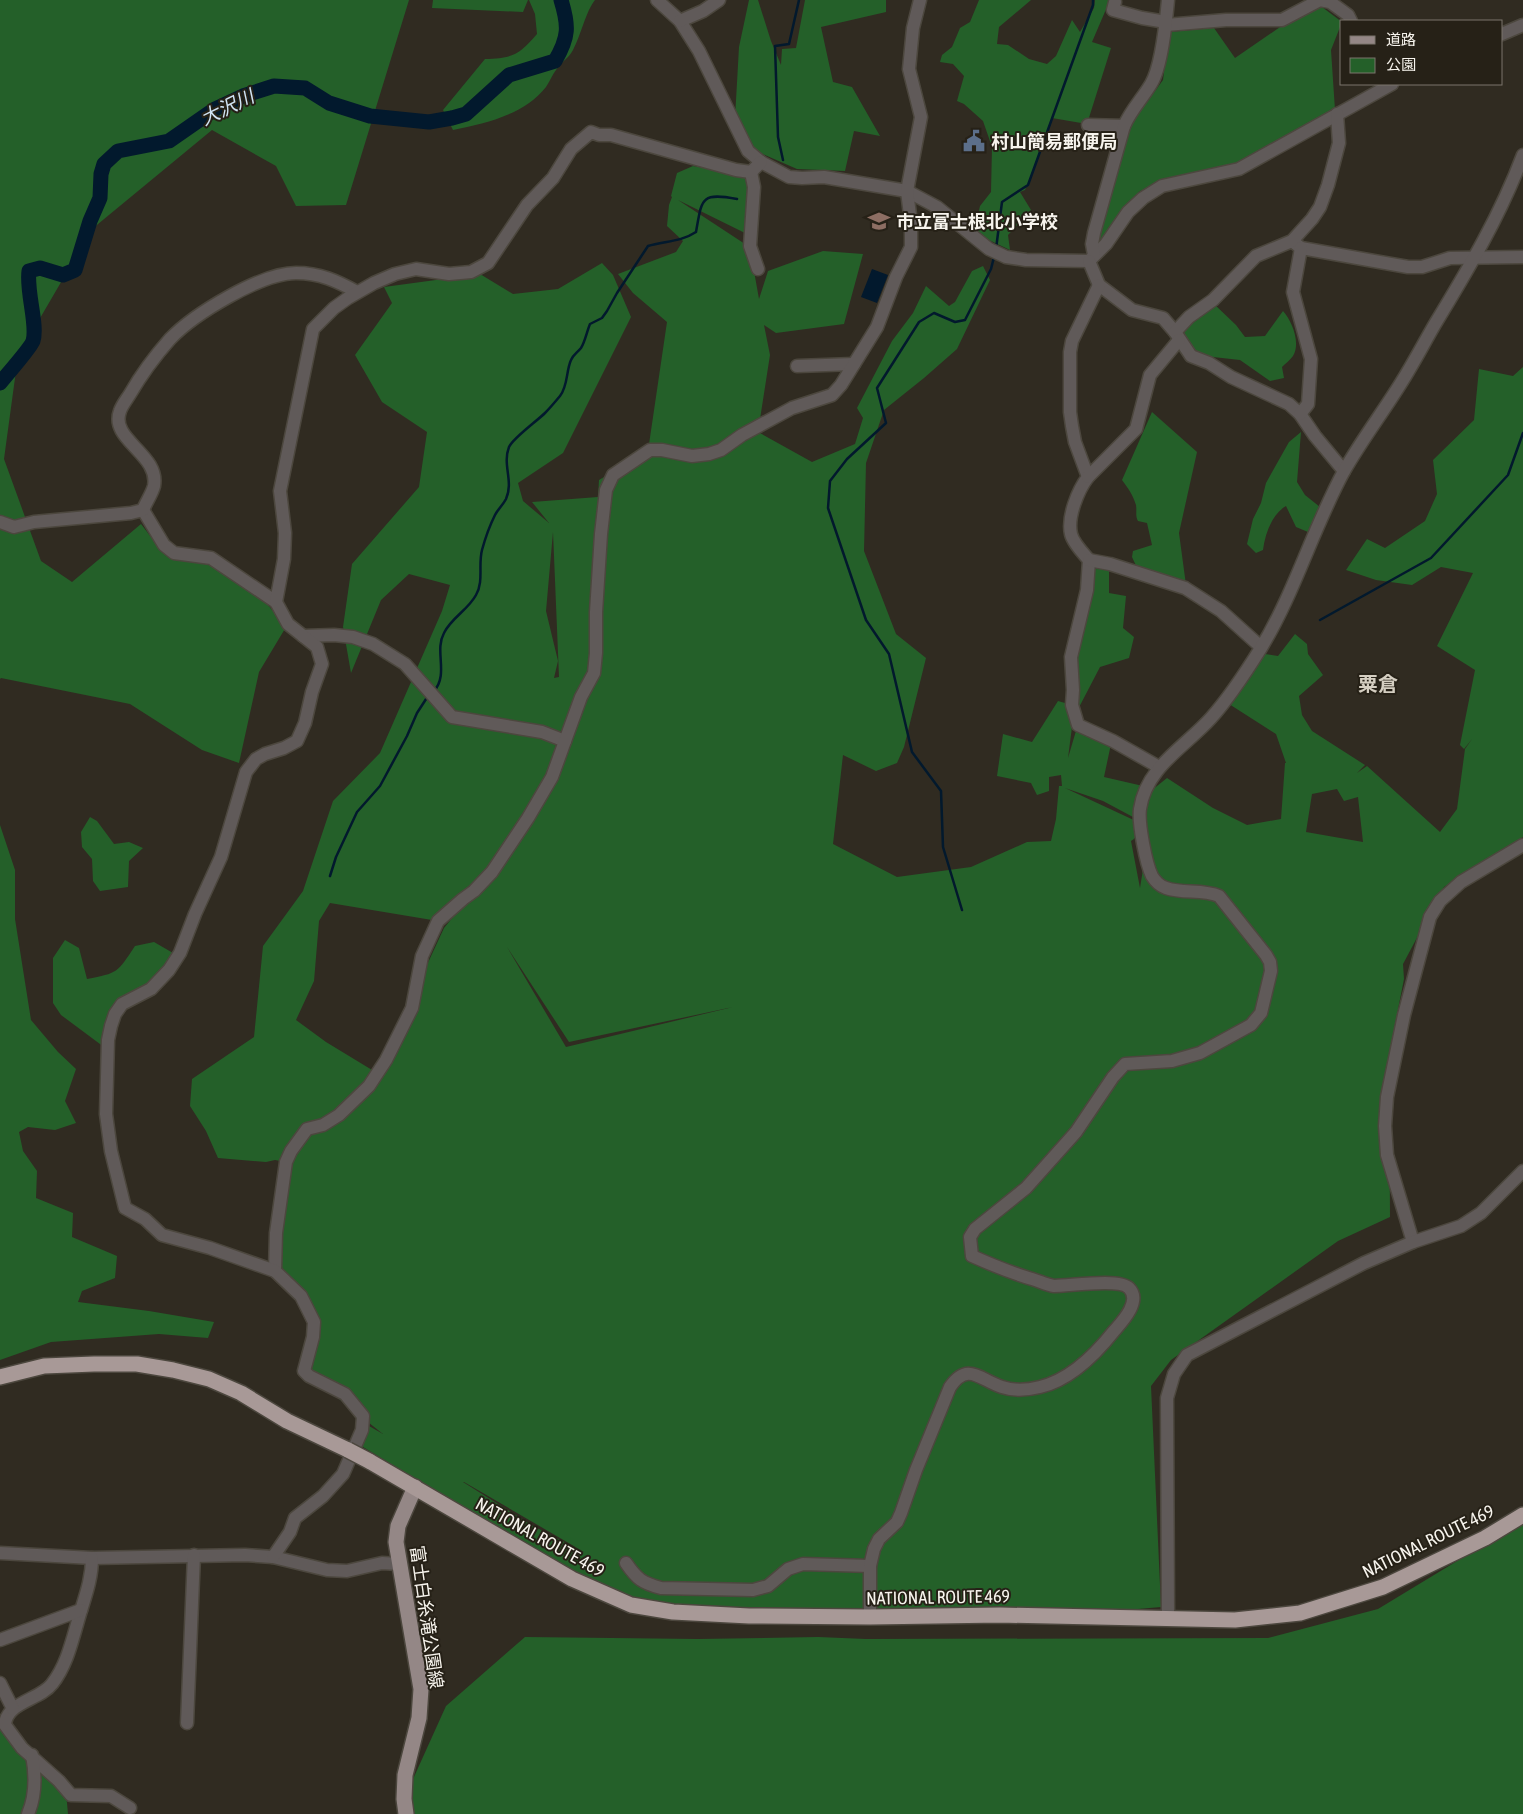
<svg xmlns="http://www.w3.org/2000/svg" width="1523" height="1814" font-family="'Asap Condensed','Noto Sans JP',sans-serif">
  <rect width="100%" height="100%" fill="#302b21"/>
  <g fill="#246029" fill-rule="evenodd">
    <polygon points="0,0 409,0 346,205 296,206 276,166 212,130 92,229 18,356 4,459 41,561 72,582 141,524 161,550 209,557 268,605 286,627 259,672 239,763 202,750 130,704 1,678 0,679"/>
    <polygon points="433,0 528,0 523,12 432,8"/>
    <path d="M529,0H595C586,11 581,35 573,50C569,58 561,62 556,70C552,75 550,81 546,87C524,115 486,123 453,130L443,110L485,59C513,58 519,55 537,34L535,14Z"/>
    <polygon points="749,0 758,0 771,41 781,65 782,49 796,48 805,0 886,0 886,12 821,27 833,82 852,87 880,136 854,131 845,171 797,169 756,151 735,118 739,47"/>
    <polygon points="979,0 1031,0 999,27 997,44 1008,45 1029,59 1047,64 1056,56 1072,20 1080,32 1094,8 1095,0 1110,0 1092,42 1111,48 1087,124 1052,118 1028,183 1025,190 1020,192 1031,210 1008,235 1010,250 974,233 980,206 991,192 992,147 983,121 964,104 957,101 964,76 953,64 940,62 942,55 952,47 960,28 970,22"/>
    <polygon points="1322,7 1342,22 1331,50 1335,110 1235,166 1178,179 1140,191 1100,243 1098,241 1118,163 1132,123 1163,80 1169,32 1214,28 1235,58 1283,25"/>
    <path d="M693,166L710,169L747,178L751,187L747,234L678,200L745,244L754,271L759,299L768,271L823,251L863,254L844,324L776,333L764,325L770,355L758,432L812,462L855,444L863,418L857,408L892,341L913,313L926,286L949,306L955,302L972,271L983,266L990,280L957,349L924,378L884,410L866,463L864,551L896,634L926,658L904,747L897,763L876,771L843,755L833,844L897,877L971,867L1027,842L1051,841L1056,819L1059,786H1062L1061,775L1049,777V791L1037,795L1031,783L997,776L1003,734L1032,742L1058,701L1072,705L1071,664L1090,562L1109,564V593L1126,596L1123,628L1134,637L1129,658L1100,667L1075,715L1072,708V727L1068,758L1078,724L1111,744L1104,777L1143,786L1133,817L1103,801L1065,788L1138,822C1138,829 1138,838 1131,841L1140,888L1147,844L1144,819L1152,790L1167,778L1213,808L1247,825L1281,819L1285,763H1286L1276,734L1229,704L1265,654L1278,656L1295,634L1307,644L1308,654L1323,675L1299,696L1302,715L1312,731L1365,765L1357,773L1367,766L1440,832L1457,809L1465,749L1472,739L1464,749L1460,745L1475,670L1437,646L1473,573L1441,567L1412,585L1376,580L1346,570L1367,539L1385,548L1425,521L1437,494L1433,460L1474,420L1479,369L1513,376L1523,367V837L1444,887L1403,964L1404,979L1389,1055L1390,1217L1338,1241L1171,1360L1151,1386L1161,1607L1058,1616L669,1611L585,1585L516,1540L363,1447L362,1422L383,1434L304,1371L313,1327L301,1296L269,1269L298,1134L286,1162L275,1160L266,1162L218,1158L206,1131L190,1106L192,1079L254,1037L263,946L303,891L333,801L380,753L442,611L450,585L409,574L381,600L351,673L343,627L352,564L419,487L427,432L382,402L355,355L392,303L384,287L480,274L513,294L558,289L602,263L613,275L631,317L563,453L518,483L523,501L549,523L532,502L598,497L599,480L648,451L667,322L633,293L618,274L676,252L683,241L667,226L669,205L672,197L671,196L677,173ZM553,532L559,677L554,678L558,661L546,611ZM1337,789L1344,801L1358,797L1363,842L1306,832L1312,794ZM475,890L444,928L377,1073L326,1042L296,1020L314,981L319,921L330,903L438,921ZM507,947L569,1042L733,1007L566,1047ZM463,1482H464L584,1552L533,1526Z"/>
    <path d="M1214,304L1236,325L1245,337L1265,336L1283,311C1292,321 1301,343 1293,356C1290,360 1285,364 1282,367L1284,378L1270,381L1240,360L1195,355L1183,333L1204,309Z"/>
    <path d="M1152,412L1197,452L1179,533L1186,585L1139,572L1132,557L1133,551L1152,545L1147,523L1138,521C1135,516 1137,511 1136,505C1133,495 1128,488 1122,480Z"/>
    <path d="M1301,432L1297,482L1305,495L1320,507L1308,532L1296,527L1286,506C1272,514 1265,534 1263,550L1256,553L1247,544L1253,519L1261,503L1266,483L1289,442Z"/>
    <polygon points="90,817 97,821 114,844 129,842 143,848 129,861 128,887 100,891 93,881 92,859 82,847 81,832"/>
    <polygon points="0,825 15,870 15,919 31,1020 58,1052 76,1069 65,1101 76,1123 55,1130 28,1127 19,1132 23,1151 37,1171 36,1198 73,1213 72,1237 117,1256 115,1278 82,1291 78,1302 149,1311 214,1322 208,1338 159,1334 51,1342 0,1360"/>
    <path d="M65,940L79,948L87,979C118,973 117,973 135,946L154,942L173,953L156,978L122,1004L104,1047L61,1015L53,1003V958Z"/>
    <polygon points="1523,1521 1523,1814 399,1814 404,1799 446,1706 525,1637 698,1639 818,1637 866,1639 1268,1638 1378,1609"/>
    <polygon points="0,1727 35,1770 66,1792 68,1814 0,1814"/>
  </g>
  <polygon fill="#02192d" points="872,269 888,275 877,303 861,297"/>
  <g fill="none" stroke-linecap="round" stroke-linejoin="round">
    <g stroke="#02192d" stroke-width="2.5">
      <polyline points="783,160 778,137 775,46 789,44 799,0"/>
      <polyline points="996,249 1002,202 1028,185 1093,5 1093,0"/>
      <polyline points="1320,620 1431,558 1508,475 1523,433"/>
      <path d="M434,691C449,674 434,651 444,633C451,618 468,610 476,595C484,581 478,565 482,550C485,539 490,525 495,515C498,509 503,505 506,499C514,481 502,465 509,447C513,438 537,421 545,413C550,408 555,402 560,396C568,386 566,371 571,360C573,355 577,353 581,348C585,342 587,331 590,324L602,318L607,311L617,293L648,246C664,241 681,242 696,232C702,199 700,192 737,199"/>
      <polyline points="330,876 336,857 357,812 380,786 407,736 417,713 428,696"/>
      <polyline points="962,910 943,847 941,791 912,752 889,654 866,620 828,508 830,481 847,459 886,423 877,388 919,322 934,313 955,322 965,320 991,269 994,257"/>
    </g>
    <path stroke="#02192d" stroke-width="15" d="M0,383C6,376 31,347 33,341C38,325 26,291 29,271L40,268L63,275L75,270L90,221L100,198L101,174L104,164L118,151L169,141L215,109L243,96L274,86L305,88L329,103L370,116L429,122L452,118L466,114L509,75L555,61C569,37 569,26 561,0"/>
    <g stroke="#4c473e" stroke-width="15">
      <g id="minor">
        <polyline points="657,0 680,21 699,51 748,151 761,162 789,177 802,178 824,177 907,191 937,207 989,249 1006,257 1026,260 1089,261 1106,244 1128,212 1143,198 1162,186 1239,169 1392,84"/>
        <polyline points="1115,2 1113,10 1142,18 1166,22"/>
        <polyline points="680,21 703,11 719,0"/>
        <polyline points="1166,25 1226,20 1282,20 1320,0 1330,2 1348,15 1351,21"/>
        <polyline points="1502,34 1523,25"/>
        <polyline points="1088,125 1124,126"/>
        <polyline points="751,172 754,187 750,246 758,269"/>
        <polyline points="1292,241 1301,248 1408,267 1422,267 1450,258 1523,257"/>
        <path d="M1094,255L1092,244L1094,233L1124,126C1131,110 1142,99 1151,84C1162,66 1166,21 1168,0"/>
        <polyline points="1089,261 1099,285 1132,310 1163,318 1175,332 1191,356 1209,363 1231,377 1289,404 1300,414 1315,436 1344,471"/>
        <path d="M1099,285L1072,341L1070,352V412L1072,426L1075,442L1088,477C1078,490 1067,517 1071,534C1073,543 1083,553 1089,560L1087,590L1071,657L1073,690L1072,705L1078,725L1113,741L1159,767"/>
        <polyline points="1175,332 1189,317 1213,300 1256,256 1292,241 1312,219 1320,207 1328,185 1339,143 1337,114"/>
        <polyline points="797,366 854,364"/>
        <polyline points="1300,414 1308,404 1311,359 1293,292 1301,248"/>
        <polyline points="1088,477 1136,429 1150,375 1179,340"/>
        <polyline points="143,510 164,545 174,553 211,558 276,602"/>
        <path d="M0,522L14,527L34,522L131,513L143,510C146,502 152,494 154,486C160,454 109,440 120,411C122,405 127,399 130,394C141,375 155,356 170,339C194,314 261,273 296,273C320,273 337,281 357,292"/>
        <polyline points="1089,560 1110,564 1185,588 1221,611 1261,647"/>
        <polyline points="303,636 334,635 353,637 373,644 405,664 452,717 542,732 565,741"/>
        <polyline points="1413,1242 1387,1155 1385,1126 1387,1097 1404,1015 1430,917 1440,901 1461,882 1523,845"/>
        <polyline points="275,1271 276,1233 286,1162 291,1151 307,1129 323,1125 339,1115 369,1086 386,1060 412,1008 422,956 438,921 463,899 474,891 492,872 528,818 552,777 581,697 594,673 596,653 596,612 601,534 606,490 613,475 650,450 662,450 692,456 709,454 721,450 742,435 792,408 832,395 841,385 877,327 896,277 911,247 911,223 907,191 921,117 909,69 913,28 920,0"/>
        <polyline points="0,1553 92,1558 245,1555 273,1557 327,1570 347,1571 382,1563 399,1564"/>
        <polyline points="273,1557 290,1532 295,1518 323,1496 343,1474 362,1430 363,1416 345,1394 309,1376 304,1371 313,1337 314,1322 301,1296 275,1271 210,1248 162,1235 145,1219 125,1208 111,1151 106,1114 108,1040 111,1026 115,1014 122,1004 151,989 169,970 180,953 195,914 221,857 246,772 256,759 265,754 284,748 297,741 305,723 312,692 322,664 317,647 288,624 276,602 284,559 285,533 280,491 313,329 334,308 348,298 374,283 395,274 416,269 449,274 471,272 488,263 527,205 553,178 571,149 591,132 599,135 611,135 736,170 751,172 761,162"/>
        <path d="M92,1558C92,1579 85,1597 79,1617C72,1641 67,1665 52,1684C40,1700 6,1702 5,1725L22,1748L59,1781L71,1795L111,1796L130,1808"/>
        <path d="M626,1563C637,1579 642,1583 661,1588L753,1590L768,1586L788,1569L803,1564L870,1566"/>
        <path d="M870,1617V1566L874,1549L879,1539L897,1522L901,1513L916,1470L950,1387C968,1361 980,1380 1002,1387C1014,1391 1028,1390 1040,1387C1070,1380 1095,1355 1114,1331C1122,1322 1142,1301 1129,1288C1119,1278 1070,1286 1054,1286C1047,1285 1039,1281 1032,1279C1012,1273 992,1265 972,1256L970,1237L975,1229L1026,1188L1076,1132L1113,1077L1125,1064L1172,1061L1200,1053L1251,1025L1261,1013L1271,971L1270,962L1266,955L1219,896C1202,889 1183,894 1166,888C1160,886 1155,881 1152,876C1146,864 1138,823 1140,809C1146,767 1185,747 1211,718C1230,697 1246,672 1261,648C1295,592 1313,528 1344,471C1361,441 1383,412 1401,383C1413,364 1424,343 1435,324C1469,268 1500,216 1523,155"/>
        <polyline points="1168,1618 1167,1398 1174,1374 1187,1355 1364,1263 1413,1242 1461,1226 1481,1213 1523,1171"/>
        <polyline points="0,1640 81,1610"/>
        <polyline points="0,1683 13,1709"/>
        <polyline points="187,1723 194,1555"/>
        <path d="M28,1814C36,1795 36,1776 32,1755"/>
      </g>
    </g>
    <g stroke="#4c473e" stroke-width="18">
      <polyline id="major" points="406,1814 404,1799 405,1775 419,1718 421,1689 396,1542 398,1526 415,1487"/>
    </g>
    <g stroke="#4c473e" stroke-width="18">
      <g id="highway">
        <polyline points="0,1377 44,1366 94,1364 137,1364 173,1370 209,1379 241,1393 287,1421 348,1450"/>
        <polyline points="369,1461 572,1579 631,1605 673,1612 749,1616 870,1617 1000,1615 1235,1620 1300,1613 1383,1587 1485,1538 1523,1515"/>
      </g>
    </g>
    <use href="#minor" stroke="#605a59" stroke-width="12"/>
    <use href="#major" stroke="#948786" stroke-width="15"/>
    <use href="#highway" stroke="#a89997" stroke-width="15"/>
    <g stroke="#4c473e" stroke-width="18" stroke-linecap="butt">
      <polyline id="highway-bridge" points="348,1450 369,1461"/>
    </g>
    <use href="#highway-bridge" stroke="#a89997" stroke-width="15"/>
  </g>
  <defs>
    <g id="civic-bare" transform="scale(1.725)"><path d="M-.6-6.5H3V-4.5H.6V-3L4-1V1h2V6H-6V1h2V-1L-.6-3ZM-1.2 2.5V6h2.4V2.5Z" fill="#5c6f8a" stroke="#262117" stroke-width="2.5" paint-order="stroke"/></g>
    <g id="school-bare" transform="scale(1.725)"><path d="M0-5L7-2L0 1L-7-2ZM-4 1L0 2.5L4 1V4Q0 6-4 4Z" fill="#8d6e63" stroke="#262117" stroke-width="2.5" paint-order="stroke"/></g>
  </defs>
  <g fill-rule="evenodd">
    <use href="#civic-bare" x="974" y="141"/>
    <use href="#school-bare" x="879" y="221"/>
  </g>
  <g text-anchor="middle" dominant-baseline="central" stroke-width="4" stroke-linejoin="round" paint-order="stroke">
    <g font-size="18" font-weight="bold" fill="#f7f4ed" stroke="#262117" text-anchor="start">
      <text x="991" y="141">村山簡易郵便局</text>
      <text x="896" y="221">市立富士根北小学校</text>
    </g>
    <g font-size="18" fill="#f7f4ed" stroke="#262117">
      <text transform="translate(540 1537) rotate(29)">NATIONAL ROUTE 469</text>
      <text transform="translate(1428 1541) rotate(-26)">NATIONAL ROUTE 469</text>
      <text transform="translate(938 1597) rotate(-1)">NATIONAL ROUTE 469</text>
      <text transform="translate(427 1617) rotate(82)">富士白糸滝公園線</text>
    </g>
    <g font-size="19" font-style="italic" fill="#d1e4f5" stroke="#262117">
      <text transform="translate(227 107) rotate(-26)">大沢川</text>
    </g>
    <g font-size="20" font-weight="bold" fill="#d4cec1" stroke="#262117">
      <text x="1378" y="683">粟倉</text>
    </g>
  </g>
  <rect x="1340" y="20" width="162" height="65" fill="#262117" stroke="#7a756d"/>
  <rect x="1350" y="36" width="25" height="8" fill="#948786" stroke="#7a756d"/>
  <text x="1386" y="45" font-size="15" fill="#f7f4ed">道路</text>
  <rect x="1350" y="58" width="25" height="15" fill="#246029" stroke="#7a756d"/>
  <text x="1386" y="70" font-size="15" fill="#f7f4ed">公園</text>
</svg>
